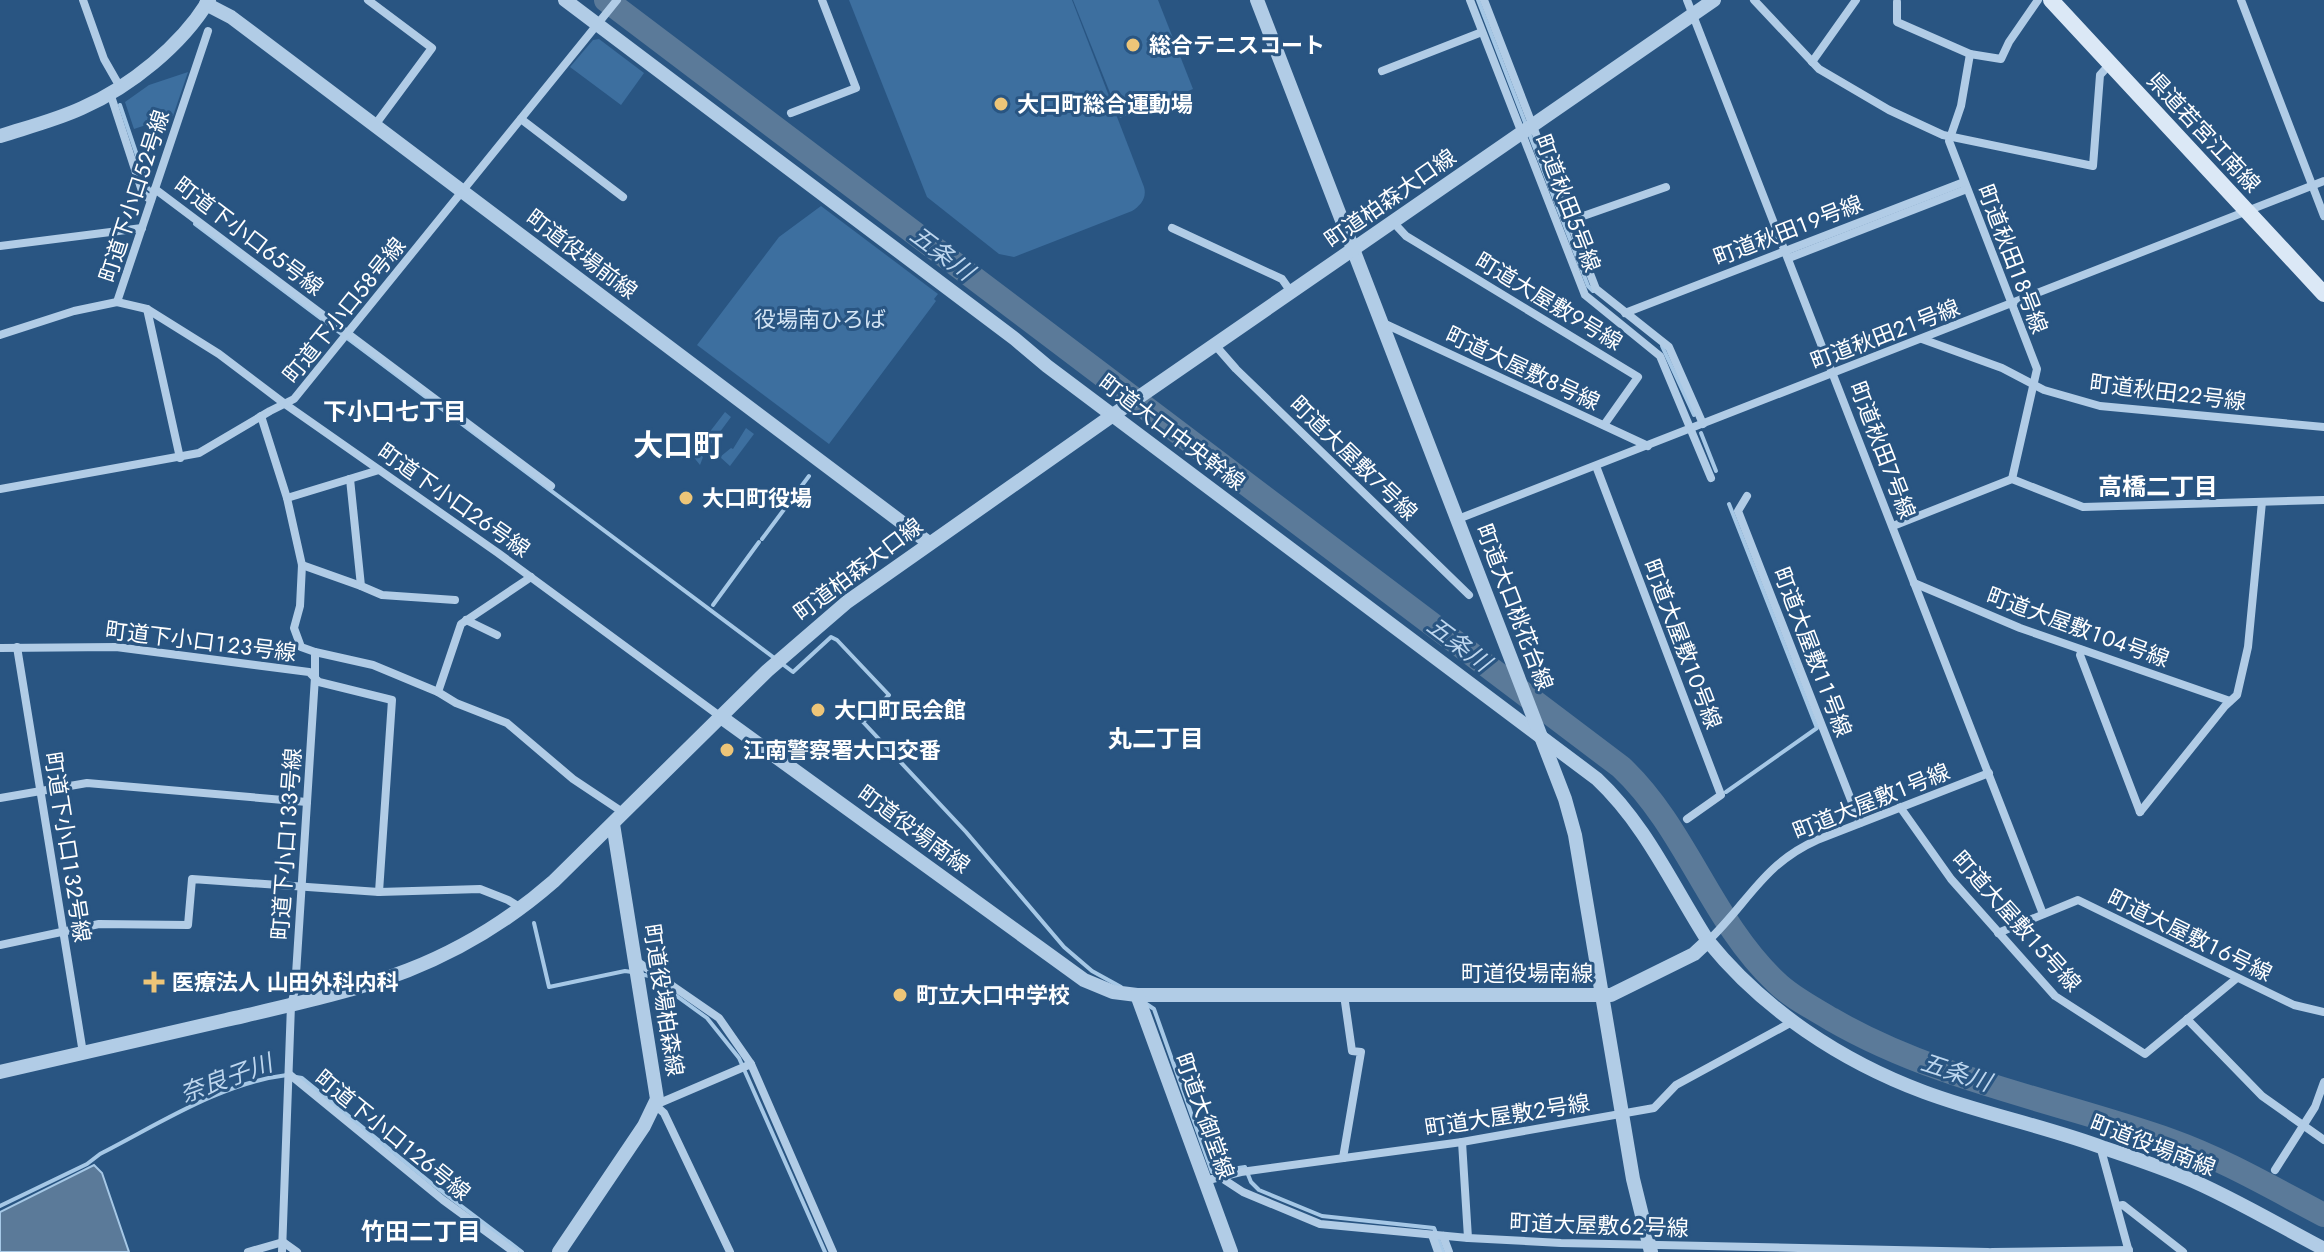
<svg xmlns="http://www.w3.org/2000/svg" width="2324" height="1252" font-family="Jost,'Noto Sans JP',sans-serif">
  <rect width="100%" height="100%" fill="#295582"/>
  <g fill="#3d6f9f">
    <path d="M849,0H1072L1144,187C1147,198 1141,205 1132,211L1014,257L999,254L927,197Z"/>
    <polygon points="1073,0 1158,0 1193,89 1120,118"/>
    <polygon points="599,39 644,73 621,105 570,67 593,40"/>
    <polygon points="188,72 173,116 134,129 125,102 149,85"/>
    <polygon points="821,206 938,294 934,299 936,301 829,444 697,345 779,237"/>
    <polygon points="725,412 731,417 705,452 703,450 706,445 698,453 703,457 700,465 692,455"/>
    <polygon points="746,428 754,434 730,466 720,457 731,448 733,449"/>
  </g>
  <polygon fill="#5b7a99" stroke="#a6c8e6" stroke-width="2" points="94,1165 102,1173 129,1252 0,1252 0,1212"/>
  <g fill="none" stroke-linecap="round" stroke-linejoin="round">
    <g stroke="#a6c8e6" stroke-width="4">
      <polyline points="1478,0 1526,125"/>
      <polyline points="120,105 148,188 153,192"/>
      <polyline points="1529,133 1588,286 1593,291"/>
      <polyline points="195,224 793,672 831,637 837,640 889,695 863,722 966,832 1064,947 1092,971 1121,987"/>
      <polyline points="1662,346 1694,415"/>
      <polyline points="1701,433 1716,471"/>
      <polyline points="762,539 809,476"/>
      <polyline points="713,605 759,542"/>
      <polyline points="1726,792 1817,728 1729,504"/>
      <polyline points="534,923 549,987 625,971 632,972"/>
      <polyline points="640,974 649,976 707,1018 739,1058 825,1252"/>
      <polyline points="1145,1003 1154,1009 1212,1172 1245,1167 1251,1182 1259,1190 1322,1216 1434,1228 1443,1252"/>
      <polyline points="296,1077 302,1078 431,1183 522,1252"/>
      <path d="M0,1206L87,1164L100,1154C159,1124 221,1083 287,1075"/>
    </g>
    <path stroke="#5b7a99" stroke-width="24" d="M606,0L1621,767C1686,828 1711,921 1776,982C1791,997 1813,1008 1831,1019C1936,1080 2059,1101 2172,1141C2225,1160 2274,1189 2324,1215"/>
    <g stroke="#b1cce6" stroke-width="8">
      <polyline points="83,0 104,59 120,87"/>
      <polyline points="368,0 432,48 375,125"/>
      <polyline points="1470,0 1585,295 1660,356 1711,478"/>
      <polyline points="1484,0 1596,289 1669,347 1703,424"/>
      <polyline points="1687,0 2043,914"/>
      <polyline points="1754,0 1819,69 1889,110 1943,135 2093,166 2100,75 2110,64"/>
      <polyline points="2241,0 2324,216"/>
      <polyline points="1897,2 1897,22 1970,54 2001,59 2009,42 2038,0"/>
      <polyline points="1970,54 1961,106 1949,141 2037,369 2012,479"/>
      <polyline points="1812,62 1856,0"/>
      <polyline points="1382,71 1482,32"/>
      <polyline points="110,93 143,194 151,200"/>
      <polyline points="791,113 856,88 822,0"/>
      <polyline points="521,119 623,197"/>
      <polyline points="155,189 551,486"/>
      <polyline points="1569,221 1666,187"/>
      <polyline points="1393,222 1406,236 1638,377 1604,425"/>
      <polyline points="1172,228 1282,279 1291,292"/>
      <polyline points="0,246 142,228"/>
      <polyline points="1789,258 1967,189"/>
      <polyline points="117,302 147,309 219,354 285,404 498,553 721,717"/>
      <polyline points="147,309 180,458"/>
      <polyline points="1625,313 1964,182"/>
      <polyline points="1383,323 1648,446"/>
      <polyline points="0,335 74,311 117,302 208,31"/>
      <polyline points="1922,339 2002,368 2044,390 2100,406 2324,427"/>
      <polyline points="1215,345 1236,369 1469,595"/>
      <polyline points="261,416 287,498"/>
      <polyline points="1596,466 1721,795 1687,819"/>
      <polyline points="350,479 361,586 382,595 455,600"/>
      <polyline points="0,489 199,453 270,411 294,399 617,0"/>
      <polyline points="1747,496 1738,511 1860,823"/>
      <polyline points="1458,519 2324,181"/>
      <polyline points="1893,526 2012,479 2083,507 2324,500"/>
      <polyline points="302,565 361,586"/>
      <polyline points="531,577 461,624 438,692 456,703 507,723 573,779 624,813"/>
      <polyline points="1914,583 2020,628 2230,701"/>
      <polyline points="466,620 497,635"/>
      <polyline points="17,647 83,1053"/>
      <polyline points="0,648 116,647 309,672 319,682 392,700 379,892"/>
      <polyline points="2082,650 2080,655 2140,812"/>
      <polyline points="315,652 373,665 438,692"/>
      <polyline points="0,798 87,783 307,802"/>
      <polyline points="1900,807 1951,879 2055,996 2145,1054 2237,978"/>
      <polyline points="2140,812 2225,706 2237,695 2248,647 2262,502"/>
      <polyline points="1998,933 2078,900 2294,1005 2324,1012"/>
      <path d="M1708,941C1748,903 1763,864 1817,840L1989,773"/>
      <polyline points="0,945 99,924 188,925 192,879 379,892 480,889 508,900 521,908"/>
      <polyline points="635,960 719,1018 751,1064 833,1252"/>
      <polyline points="2187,1019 2262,1096 2324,1140"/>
      <polyline points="289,1074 443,1200 514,1252"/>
      <polyline points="1462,1142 1468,1238"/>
      <polyline points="2100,1146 2129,1252"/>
      <polyline points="1343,1158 1361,1052 1352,1051 1344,995"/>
      <polyline points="2275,1170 2315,1107 2324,1082"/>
      <polyline points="1220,1177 1243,1192 1320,1224 1468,1238 1561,1243 1988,1252"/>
      <polyline points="1204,1181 1241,1172 1462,1142 1654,1108 1676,1085 1792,1022"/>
      <polyline points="2118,1206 2123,1205 2183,1252"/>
      <polyline points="1432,1235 1438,1252"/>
      <polyline points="1443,1236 1449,1252"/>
      <polyline points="248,1252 283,1242 297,1252"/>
      <polyline points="282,1252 291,1005 295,990 315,677 315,652 301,647 294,628 300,606 302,565 287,498 379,470"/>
      <polyline points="730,1252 664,1113 655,1105 751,1064"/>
      <polyline points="1992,1252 2129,1250"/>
    </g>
    <g stroke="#b1cce6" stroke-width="14">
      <path d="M565,0L1015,339L1047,366L1597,779C1646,825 1672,885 1708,941"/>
      <polyline points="1257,0 1565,799 1575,835 1633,1179 1651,1252"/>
      <polyline points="206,4 231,17 929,543"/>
      <path d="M0,136C28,127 56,120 82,108C130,87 182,45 209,0"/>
      <path d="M721,717L1084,980L1113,992L1137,995H1611L1694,954L1708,941C1764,1010 1841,1061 1924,1092C1983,1114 2045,1126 2104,1148C2131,1157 2158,1166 2184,1177C2232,1197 2278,1225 2324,1249"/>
      <polyline points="1137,995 1231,1252"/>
      <path d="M0,1072C75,1055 151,1037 226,1020C356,990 450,972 554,881L767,671L847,602L1113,415L1714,0"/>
      <polyline points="559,1252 644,1126 657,1099 613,824"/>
    </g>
    <polyline stroke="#dbe8f6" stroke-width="16" points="2051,0 2324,294"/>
  </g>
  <g fill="#edc578" stroke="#295582" stroke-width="3">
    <circle cx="1133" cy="45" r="8"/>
    <circle cx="1001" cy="104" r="8"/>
    <circle cx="686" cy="498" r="8"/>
    <circle cx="818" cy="710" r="8"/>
    <circle cx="727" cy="750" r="8"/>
    <path d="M150 970h8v8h8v8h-8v8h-8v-8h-8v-8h8z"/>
    <circle cx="900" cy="995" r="8"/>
  </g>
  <g text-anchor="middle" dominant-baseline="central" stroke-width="6" stroke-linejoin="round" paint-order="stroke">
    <g font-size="22" font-weight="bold" fill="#fff" stroke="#295582" text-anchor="start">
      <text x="1149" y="45">総合テニスコート</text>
      <text x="1017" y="104">大口町総合運動場</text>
      <text x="702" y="498">大口町役場</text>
      <text x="834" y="710">大口町民会館</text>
      <text x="743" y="750">江南警察署大口交番</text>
      <text x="172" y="982">医療法人 山田外科内科</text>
      <text x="916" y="995">町立大口中学校</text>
    </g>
    <g font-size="22" fill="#fff" stroke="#295582">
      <text transform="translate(2204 132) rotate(47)">県道若宮江南線</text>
      <text transform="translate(134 196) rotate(-72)">町道下小口５２号線</text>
      <text transform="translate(1390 198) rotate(-35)">町道柏森大口線</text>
      <text transform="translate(1568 203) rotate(69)">町道秋田５号線</text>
      <text transform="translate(1788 230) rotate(-21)">町道秋田１９号線</text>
      <text transform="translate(249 236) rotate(37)">町道下小口６５号線</text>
      <text transform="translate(582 254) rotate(37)">町道役場前線</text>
      <text transform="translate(2013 259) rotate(69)">町道秋田１８号線</text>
      <text transform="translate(1549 301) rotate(31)">町道大屋敷９号線</text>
      <text transform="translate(344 310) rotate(-51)">町道下小口５８号線</text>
      <text transform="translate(1885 334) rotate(-21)">町道秋田２１号線</text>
      <text transform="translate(1523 368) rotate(25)">町道大屋敷８号線</text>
      <text transform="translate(2168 392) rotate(7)">町道秋田２２号線</text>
      <text transform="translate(1172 432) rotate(37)">町道大口中央幹線</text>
      <text transform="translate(1883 450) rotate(69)">町道秋田７号線</text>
      <text transform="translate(1354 458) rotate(44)">町道大屋敷７号線</text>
      <text transform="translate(454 500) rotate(35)">町道下小口２６号線</text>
      <text transform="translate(858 569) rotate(-37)">町道柏森大口線</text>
      <text transform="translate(1515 607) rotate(69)">町道大口桃花台線</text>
      <text transform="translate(2078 627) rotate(20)">町道大屋敷１０４号線</text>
      <text transform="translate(201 641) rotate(7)">町道下小口１２３号線</text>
      <text transform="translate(1683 644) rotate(69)">町道大屋敷１０号線</text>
      <text transform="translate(1813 652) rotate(69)">町道大屋敷１１号線</text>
      <text transform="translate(1871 801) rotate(-22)">町道大屋敷１号線</text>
      <text transform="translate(914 829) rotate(36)">町道役場南線</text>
      <text transform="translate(286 844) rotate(-86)">町道下小口１３３号線</text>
      <text transform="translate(68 847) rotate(81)">町道下小口１３２号線</text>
      <text transform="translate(2017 921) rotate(48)">町道大屋敷１５号線</text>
      <text transform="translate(2190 935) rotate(26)">町道大屋敷１６号線</text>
      <text x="1527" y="973">町道役場南線</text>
      <text transform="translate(664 1000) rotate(81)">町道役場柏森線</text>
      <text transform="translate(1507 1115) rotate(-9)">町道大屋敷２号線</text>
      <text transform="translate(1205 1116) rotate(70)">町道大御堂線</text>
      <text transform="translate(393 1135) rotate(39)">町道下小口１２６号線</text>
      <text transform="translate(2153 1145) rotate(21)">町道役場南線</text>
      <text transform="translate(1599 1225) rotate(2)">町道大屋敷６２号線</text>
    </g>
    <g font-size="22" fill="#d4e5f5" stroke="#295582">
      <text x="820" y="319">役場南ひろば</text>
    </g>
    <g font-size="24" font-style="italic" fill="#bdd6ee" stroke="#295582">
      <text transform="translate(942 253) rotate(37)">五条川</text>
      <text transform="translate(1459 644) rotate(37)">五条川</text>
      <text transform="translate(1956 1072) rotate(18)">五条川</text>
      <text transform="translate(226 1078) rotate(-20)">奈良子川</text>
    </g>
    <g font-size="24" font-weight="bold" fill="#fff" stroke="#295582">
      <text x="395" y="411">下小口七丁目</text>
      <text x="2158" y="486">高橋二丁目</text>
      <text x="1156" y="738">丸二丁目</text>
      <text x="421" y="1231">竹田二丁目</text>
    </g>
    <g font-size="30" font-weight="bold" fill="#fff" stroke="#295582">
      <text x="678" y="445">大口町</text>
    </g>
  </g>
</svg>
